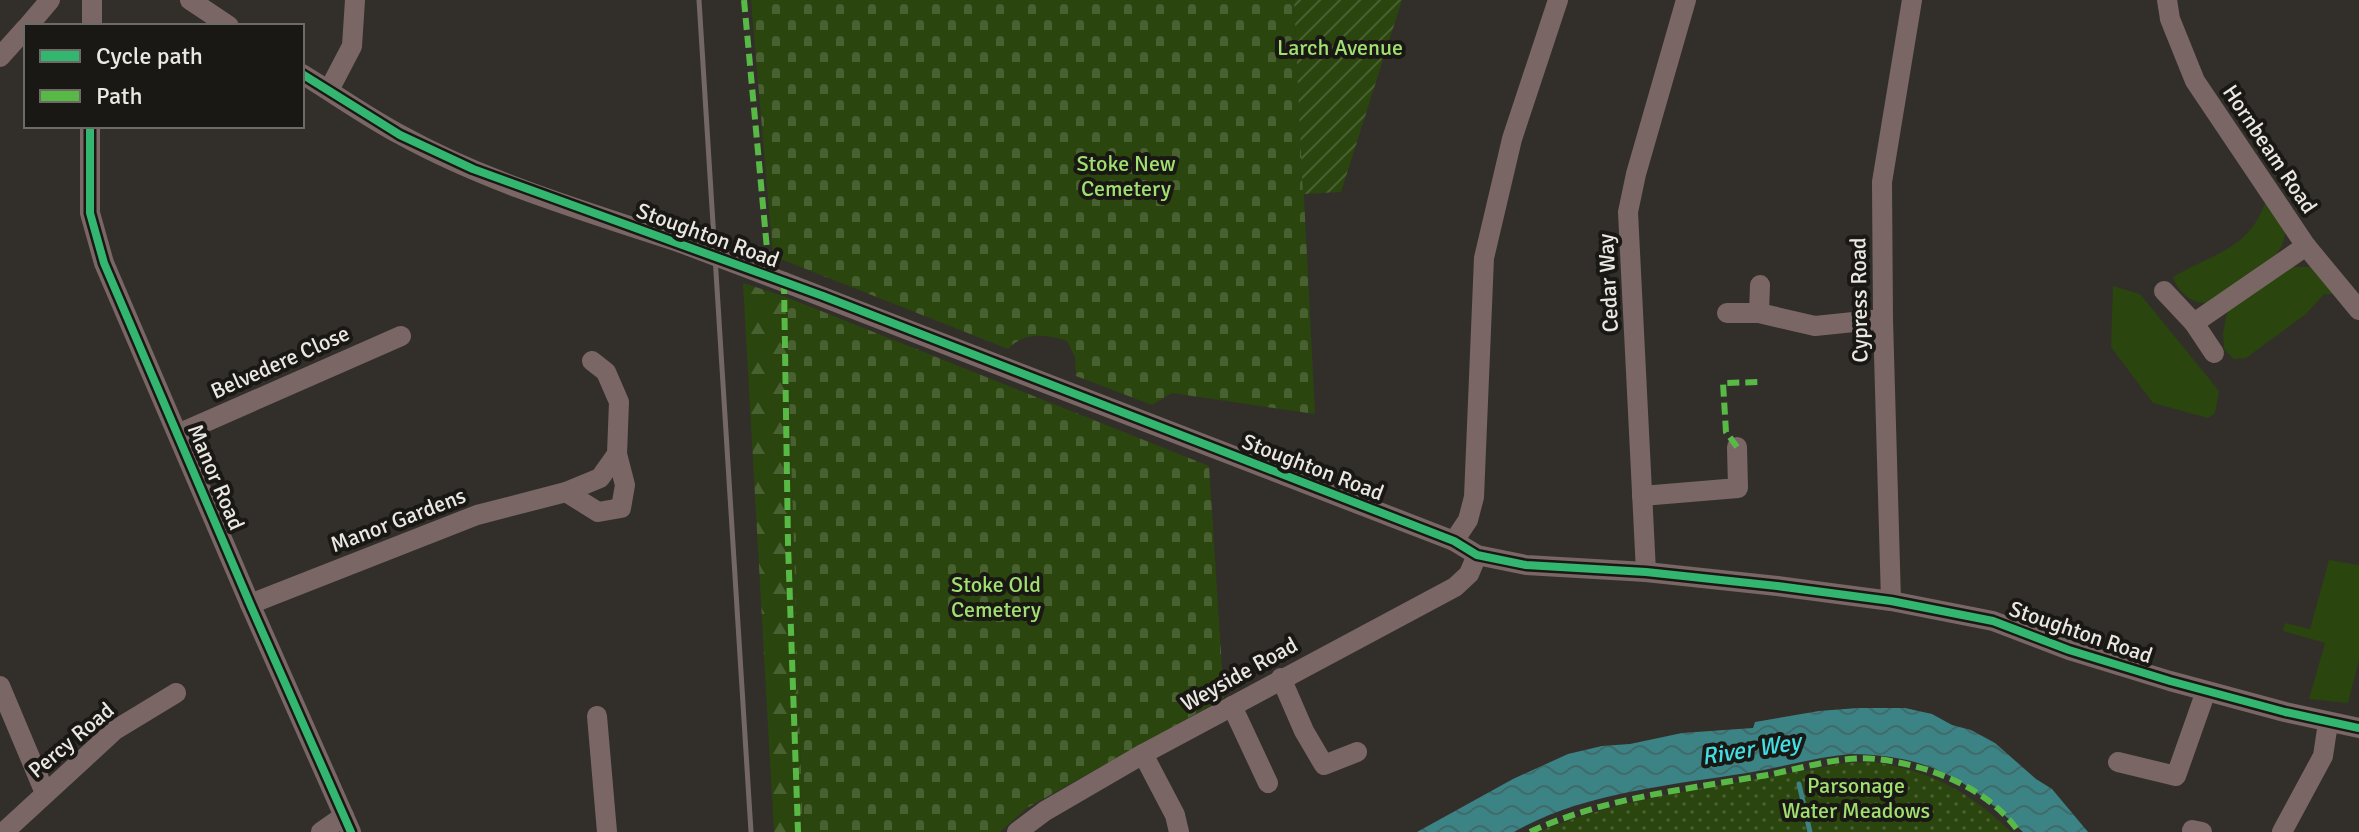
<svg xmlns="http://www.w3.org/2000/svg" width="2359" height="832" font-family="Signika,sans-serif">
  <defs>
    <pattern id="forest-firs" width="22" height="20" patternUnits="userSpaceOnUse" patternTransform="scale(2)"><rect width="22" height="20" fill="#2a450d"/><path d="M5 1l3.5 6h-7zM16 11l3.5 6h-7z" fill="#496030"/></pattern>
    <pattern id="cemetery-stones" width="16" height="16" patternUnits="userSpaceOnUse" patternTransform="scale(2)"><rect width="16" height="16" fill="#2a450d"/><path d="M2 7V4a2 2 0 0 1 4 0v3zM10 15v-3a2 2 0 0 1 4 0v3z" fill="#496030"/></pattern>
    <pattern id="park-dots" width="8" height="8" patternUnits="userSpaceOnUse" patternTransform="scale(2)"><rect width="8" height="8" fill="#2a450d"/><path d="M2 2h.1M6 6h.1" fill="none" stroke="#496030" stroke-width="1.8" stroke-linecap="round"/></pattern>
    <pattern id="garden-furrows" width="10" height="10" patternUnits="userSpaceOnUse" patternTransform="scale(2)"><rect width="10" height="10" fill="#2a450d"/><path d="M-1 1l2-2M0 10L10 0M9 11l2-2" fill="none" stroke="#496030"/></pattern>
    <pattern id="water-waves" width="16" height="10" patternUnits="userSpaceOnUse" patternTransform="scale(2)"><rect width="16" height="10" fill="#3c8385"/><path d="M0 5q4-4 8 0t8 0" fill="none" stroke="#406b6b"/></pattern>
  </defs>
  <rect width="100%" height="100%" fill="#322f2a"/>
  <g fill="#2a450d">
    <path d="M2265,203L2286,231L2282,246L2276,254C2263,264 2225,297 2213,301C2195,308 2178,293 2173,277C2210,254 2248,251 2265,203Z"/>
    <polygon points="2291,267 2311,267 2333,294 2324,294 2306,314 2246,358 2234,359 2224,349 2223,333 2227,312"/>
    <polygon points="2113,286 2140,294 2219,391 2215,413 2208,418 2153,403 2111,347"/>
    <polygon points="2329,560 2359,565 2359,660 2348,703 2309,699 2325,643 2283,631 2285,623 2310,629"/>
  </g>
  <polygon fill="url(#forest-firs)" points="743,283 786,297 803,832 774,832"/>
  <g fill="url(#cemetery-stones)">
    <path d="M751,0H1294L1315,414L1172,393L1152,405L1076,376L1075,357L1067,341C1047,334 1023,332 1008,349L773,256Z"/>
    <polygon points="786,297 1209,466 1224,698 1027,808 1000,832 803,832"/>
  </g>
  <path fill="url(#park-dots)" d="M1873,762C1931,771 1969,791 2011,832H1538C1635,792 1742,784 1845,763Z"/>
  <polygon fill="url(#garden-furrows)" points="1294,0 1402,0 1341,192 1303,194"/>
  <path fill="url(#water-waves)" d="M1858,708H1905L1932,714L1952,725L1971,730L1995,743L2036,779L2052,789L2088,832H2023C1968,780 1930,755 1851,754C1816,757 1782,767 1747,773C1671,785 1582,793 1514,832H1417L1513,779L1568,754L1602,746L1630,744L1682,733L1753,728L1755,722L1819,711Z"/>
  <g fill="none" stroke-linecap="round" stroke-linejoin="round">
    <polyline stroke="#3c8385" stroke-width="5" points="1799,784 1810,832"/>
    <g stroke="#7a6765" stroke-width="20">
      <polyline points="190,0 229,26"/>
      <polyline points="2167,0 2170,19 2195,81 2306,246 2359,310"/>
      <polyline points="28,26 50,0"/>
      <polyline points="92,26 92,0"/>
      <polyline points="0,57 26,28"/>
      <path d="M302,74C335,94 367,117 401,135C488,183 587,212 681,243"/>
      <polyline points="329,90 352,46 355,0"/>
      <polyline points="90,126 90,213 104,263 250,604 351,832"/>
      <polyline points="784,282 1454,541 1477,555 1526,565 1646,572 1777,586 1891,601 1993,621 2069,650 2170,681 2285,712 2359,728"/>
      <polyline points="2164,291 2194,323 2214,353"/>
      <polyline points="1727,313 1759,313 1815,326 1883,319"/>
      <polyline points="1759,313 1760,285"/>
      <polyline points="2194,323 2306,246"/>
      <polyline points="178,434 401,336"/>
      <polyline points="566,492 598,512 621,508 625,485 617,454"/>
      <polyline points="1642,496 1738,488 1737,447"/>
      <polyline points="1454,541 1468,520 1474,497 1484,258 1512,139 1558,0"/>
      <polyline points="1646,572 1628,212 1636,174 1686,0"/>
      <polyline points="1891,601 1883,319 1882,182 1912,0"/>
      <polyline points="250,604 477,515 566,492 600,478 617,454 619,402 606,372 592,361"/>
      <polyline points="1281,678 1304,731 1324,765 1357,752"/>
      <polyline points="0,686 45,793"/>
      <polyline points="1232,706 1268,783"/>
      <polyline points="597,716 607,832"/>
      <polyline points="1143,754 1175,815 1179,832"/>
      <polyline points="2118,762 2176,776 2206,691"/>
      <polyline points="2192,830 2202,832"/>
      <polyline points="4,832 115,730 176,693"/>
      <polyline points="321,832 344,816"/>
      <polyline points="1017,832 1045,811 1143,754 1455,587 1469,574 1477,555"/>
      <polyline points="2282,832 2323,756 2328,723"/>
    </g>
    <polyline stroke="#736865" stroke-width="5" points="699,0 751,832"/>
    <polyline stroke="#7a6765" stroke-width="20" points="681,243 784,282"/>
    <g stroke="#58b947" stroke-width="6" stroke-dasharray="12 6" stroke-linecap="butt">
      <polyline points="744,0 768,260"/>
      <polyline points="784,282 788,544 798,832"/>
      <polyline points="1737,447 1726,432 1723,383 1761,382"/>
      <path d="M1530,832C1603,798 1683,790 1761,776C1798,770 1839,755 1876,759C1929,765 1987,787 2019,832"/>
    </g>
    <g stroke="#1a1814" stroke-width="13">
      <g id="cycleway">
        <polyline points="302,74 400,135 473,169 823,296 1454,541 1477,555 1526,565 1646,572 1777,586 1891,601 1993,621 2069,650 2170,681 2285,712 2359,728"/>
        <polyline points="90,126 90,213 104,263 250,604 351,832"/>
      </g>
    </g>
    <use href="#cycleway" stroke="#33b770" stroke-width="8"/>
  </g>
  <g text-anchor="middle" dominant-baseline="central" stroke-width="8" stroke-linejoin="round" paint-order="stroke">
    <g font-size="22" fill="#a1df70" stroke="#1a1814">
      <text x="1340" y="47">Larch Avenue</text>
      <text x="1126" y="163">Stoke New<tspan x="1126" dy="25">Cemetery</tspan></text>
      <text x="996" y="584">Stoke Old<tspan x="996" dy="25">Cemetery</tspan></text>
      <text x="1856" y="785">Parsonage<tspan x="1856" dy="25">Water Meadows</tspan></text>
    </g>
    <g font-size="22" fill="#ebe8e2" stroke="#1a1814">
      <text transform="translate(2270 149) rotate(56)">Hornbeam Road</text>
      <text transform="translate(708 235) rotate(20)">Stoughton Road</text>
      <text transform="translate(1608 283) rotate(-93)">Cedar Way</text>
      <text transform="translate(1859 300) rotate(-91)">Cypress Road</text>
      <text transform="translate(280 362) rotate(-24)">Belvedere Close</text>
      <text transform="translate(1313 467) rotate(21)">Stoughton Road</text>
      <text transform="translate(216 477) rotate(67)">Manor Road</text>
      <text transform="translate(398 520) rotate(-21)">Manor Gardens</text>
      <text transform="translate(2081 632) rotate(19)">Stoughton Road</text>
      <text transform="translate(1239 674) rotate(-29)">Weyside Road</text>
      <text transform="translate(71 740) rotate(-40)">Percy Road</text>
    </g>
    <g font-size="24" font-style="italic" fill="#42dee4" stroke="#1a1814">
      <text transform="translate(1751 749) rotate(-9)">River Wey</text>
    </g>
  </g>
  <rect x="24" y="24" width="280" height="104" fill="#1a1814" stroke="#6e6b66" stroke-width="2"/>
  <rect x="40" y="50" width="40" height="12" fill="#33b770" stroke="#6e6b66" stroke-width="2"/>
  <text x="96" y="64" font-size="24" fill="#ebe8e2">Cycle path</text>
  <rect x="40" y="90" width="40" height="12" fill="#58b947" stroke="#6e6b66" stroke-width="2"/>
  <text x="96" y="104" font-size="24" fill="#ebe8e2">Path</text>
</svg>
